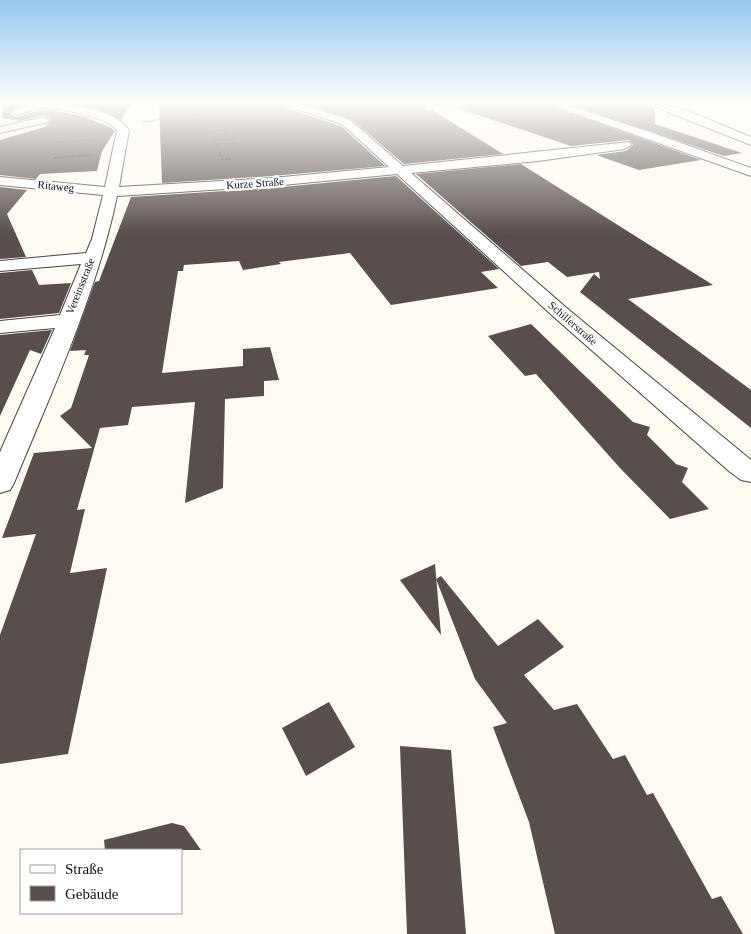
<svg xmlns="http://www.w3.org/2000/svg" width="751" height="934" font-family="Georgia,serif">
  <rect width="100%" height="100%" fill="#fffbf3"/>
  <path fill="#d9eabc" d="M411,103H449L466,105C451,111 436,111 420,113Z"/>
  <g fill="#584f4c">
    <polygon points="3,103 34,103 13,108 10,113 16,117 38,111 51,110 82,116 110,127 115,131 102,151 97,171 40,174 36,179 0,175 0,140 48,126 44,125 48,124 51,119 44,115 20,121 2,118"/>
    <polygon points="67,103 132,103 121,120 101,110"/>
    <polygon points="159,103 280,103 283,107 341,126 385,166 272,176 162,183"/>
    <polygon points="301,103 426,103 427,111 432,110 503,154 404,164 351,119"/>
    <polygon points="458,103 544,103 701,160 639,170 596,155 626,151 633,145 629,140 571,146 457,108"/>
    <polygon points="565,103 643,103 655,109 655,123 652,123 742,153 724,156"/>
    <polygon points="521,164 713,285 628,299 751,390 751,428 580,292 594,274 600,279 599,272 567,277 548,262 521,266 416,174"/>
    <polygon points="396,176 499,269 481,272 498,288 391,305 350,253 279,262 281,264 243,270 239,261 184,265 183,271 178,271 162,373 243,366 243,349 270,347 279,380 264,381 264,396 225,399 223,488 185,503 195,402 132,407 128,425 100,428 77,510 85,509 70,573 107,568 68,754 0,764 0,635 36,534 2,538 34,453 92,448 60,416 71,408 89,355 84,355 86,350 70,351 95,282 99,281 131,197 272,188"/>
    <polygon points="0,187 27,190 7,214 26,257 0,259"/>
    <polygon points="32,270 39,285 71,283 59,313 0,319 0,273"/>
    <polygon points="531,324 633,422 650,427 647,435 676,464 688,468 682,482 709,509 670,519 620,468 536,374 525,376 488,336"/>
    <polygon points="52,330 41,354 30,350 0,416 0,335"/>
    <polygon points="435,564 441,635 400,580"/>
    <polygon points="441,576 498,646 538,619 564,647 524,675 554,710 577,704 613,759 625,755 647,795 653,793 712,899 721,896 743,934 555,934 529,822 493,727 507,723 475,679 436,579"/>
    <polygon points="329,702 355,747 306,776 282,728"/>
    <polygon points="400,746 451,750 466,934 407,934"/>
    <polygon points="172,823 184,826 201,850 105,850 104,840"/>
  </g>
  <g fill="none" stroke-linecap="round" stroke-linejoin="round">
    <g stroke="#434343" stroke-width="2">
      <g id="minor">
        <path d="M40,103C66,103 113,108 129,130L119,187L272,178L389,167L342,124L284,105L282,103H296L350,120L403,166L629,142L631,145L625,149L538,161L411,173L569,310L751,460V482L741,480L730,472L555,318L397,174L272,186L117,196C97,293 52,391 14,483L10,490L0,493V452L55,328L0,333V321L60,315L81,264L0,271V261L86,253L92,239L103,195L0,185V177L105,187L117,130C106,117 61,108 44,108C35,108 25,113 17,115L12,112L13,110Z"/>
        <polygon points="546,103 560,103 650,132 751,168 751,176"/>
        <path d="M645,103C674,101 723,126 751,137V145Z"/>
        <polygon points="44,117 49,120 48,122 0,133 0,127"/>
      </g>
    </g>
    <g stroke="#323232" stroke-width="1" stroke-dasharray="2 1" stroke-linecap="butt">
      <polyline points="400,103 415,112 432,110"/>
      <polyline points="184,115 192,120 211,117"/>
      <polyline points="143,122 265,103"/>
      <polyline points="206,132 229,129"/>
      <polyline points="211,136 217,144 221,157"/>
      <polyline points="59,142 97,140"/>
      <polyline points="217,144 238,143"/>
      <polyline points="72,157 93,155"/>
    </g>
    <g stroke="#323232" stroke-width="2" stroke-dasharray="2.5 1" stroke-linecap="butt">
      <polyline points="221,155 222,159 231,159"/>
      <polyline points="54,158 88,155"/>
    </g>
    <use href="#minor" fill="#fff" fill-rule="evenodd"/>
  </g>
  <linearGradient id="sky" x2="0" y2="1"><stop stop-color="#95c8ee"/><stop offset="0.44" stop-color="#fffdfa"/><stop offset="1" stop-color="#fffdfa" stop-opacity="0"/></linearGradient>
  <rect width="751" height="234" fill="url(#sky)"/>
  <g text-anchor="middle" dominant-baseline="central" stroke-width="5" stroke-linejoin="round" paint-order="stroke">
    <g font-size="11" fill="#101010" stroke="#fff">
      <text transform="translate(255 183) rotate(-4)">Kurze Straße</text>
      <text transform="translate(56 186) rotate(6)">Ritaweg</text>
      <text transform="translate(80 286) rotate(-68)">Vereinsstraße</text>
      <text transform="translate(573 323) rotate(41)">Schillerstraße</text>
    </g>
  </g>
  <rect x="20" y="849" width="162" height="65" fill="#ffffff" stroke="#9f9f9f"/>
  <rect x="30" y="865" width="25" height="8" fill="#ffffff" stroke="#9f9f9f"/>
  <text x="65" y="874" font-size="15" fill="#101010">Straße</text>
  <rect x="30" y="886" width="25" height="15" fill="#584f4c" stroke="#9f9f9f"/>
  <text x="65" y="899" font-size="15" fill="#101010">Gebäude</text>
</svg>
